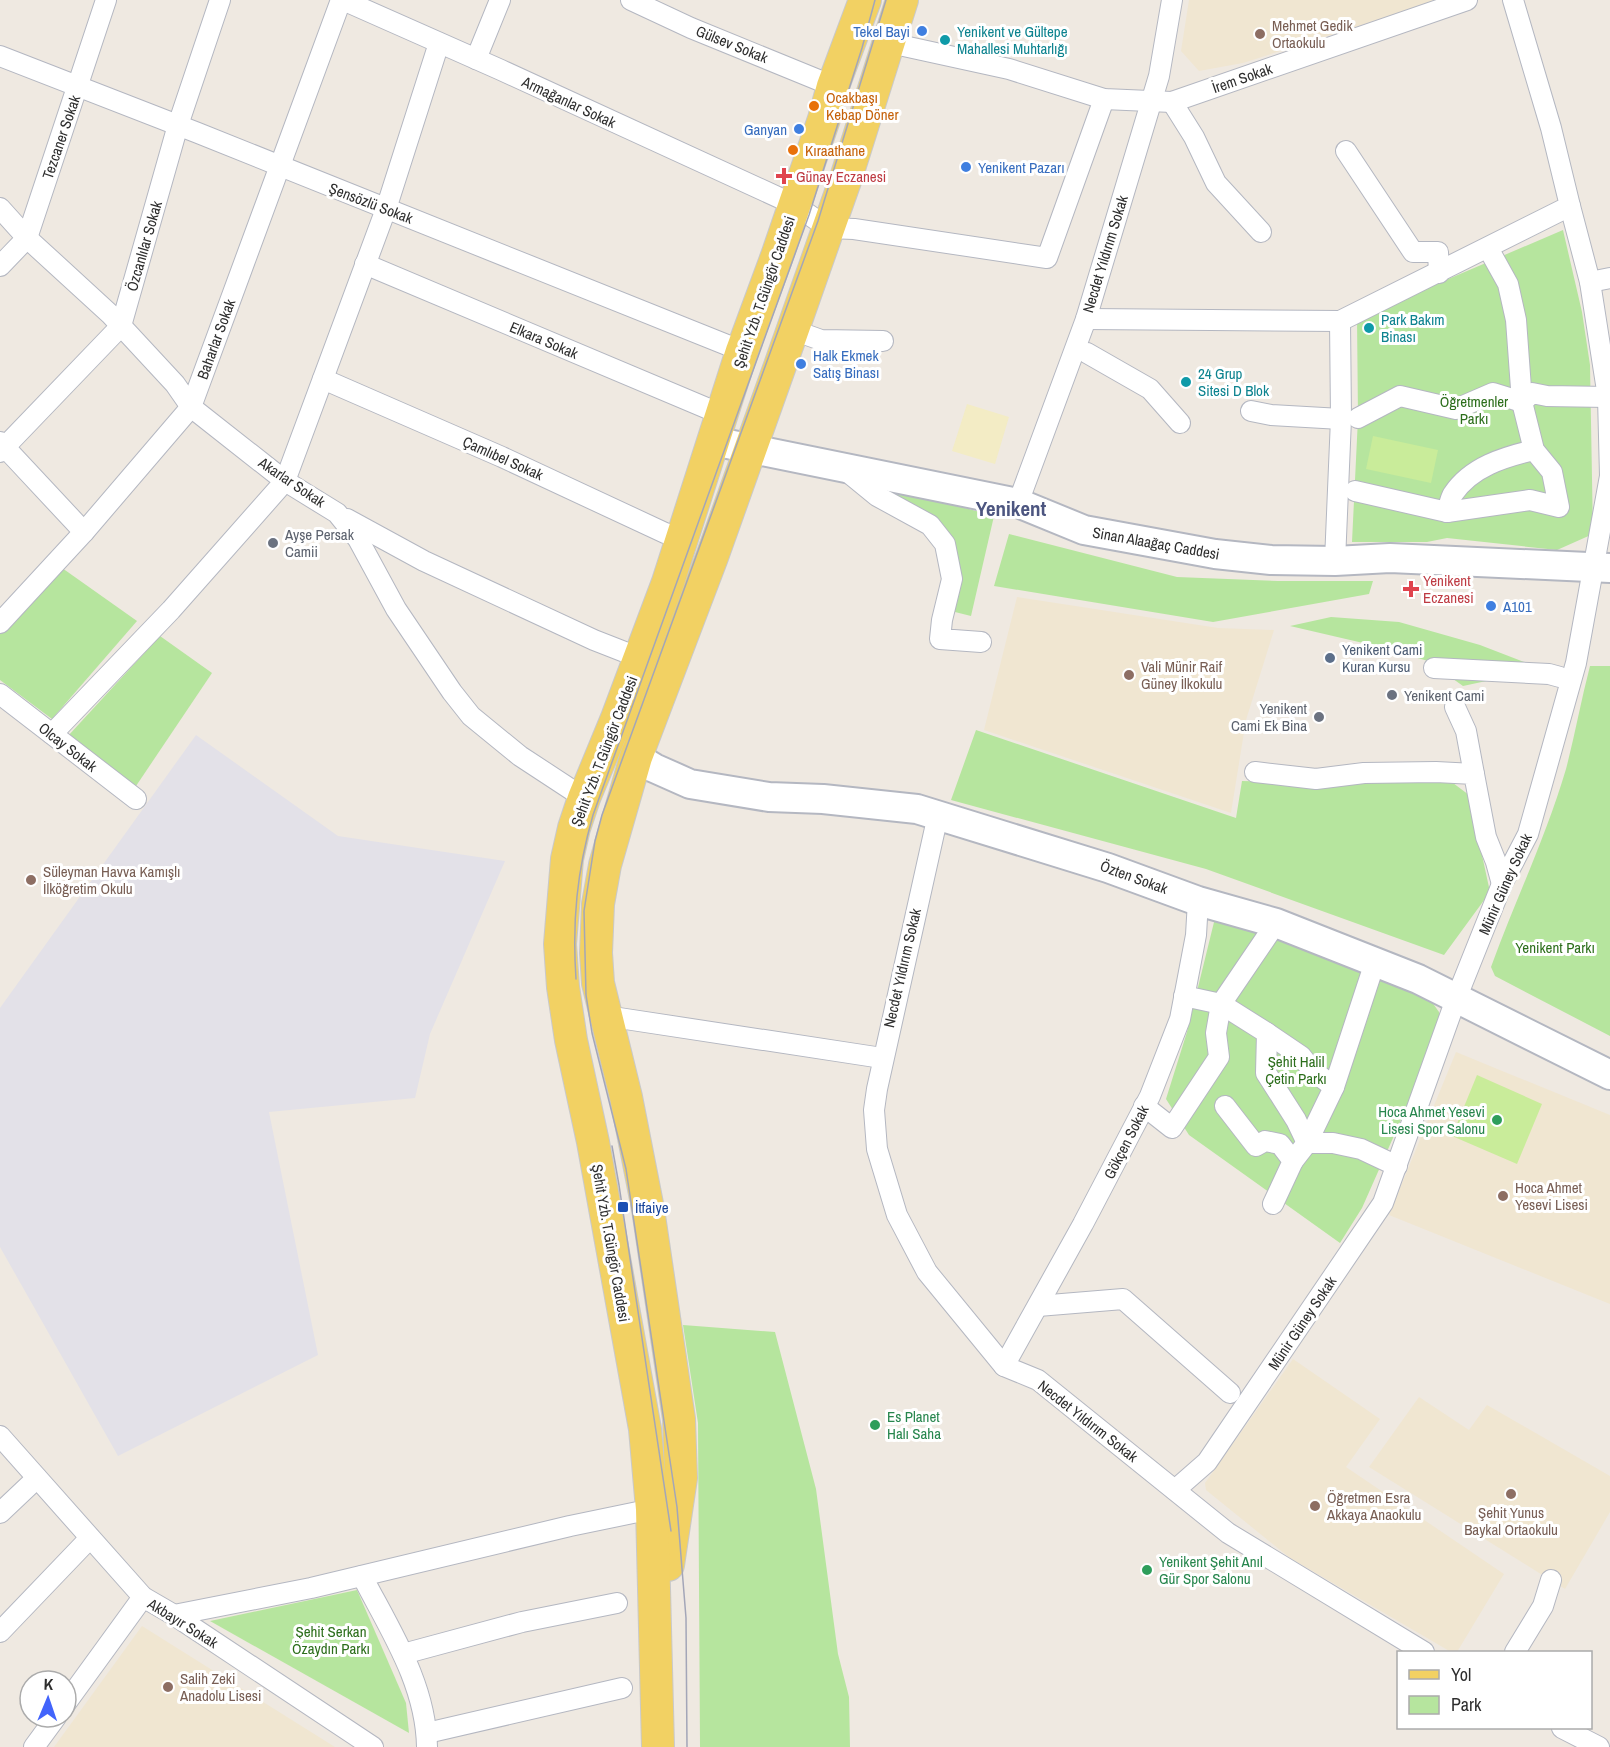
<svg xmlns="http://www.w3.org/2000/svg" width="1610" height="1747" font-family="'Archivo Narrow',sans-serif">
  <rect width="100%" height="100%" fill="#efe9e1"/>
  <polygon fill="#e3e1e8" points="196,735 338,836 505,861 430,1034 415,1098 269,1112 318,1355 118,1456 0,1247 0,1008"/>
  <g fill="#f0e6d1">
    <polygon points="1189,0 1440,0 1243,63 1199,71 1181,51"/>
    <polygon points="1017,597 1218,628 1274,630 1246,720 1231,813 984,730"/>
    <polygon points="1456,1052 1610,1115 1610,1304 1389,1215"/>
    <polygon points="1293,1359 1380,1419 1346,1467 1504,1574 1457,1652 1451,1652 1290,1558 1206,1490 1205,1483"/>
    <polygon points="1419,1397 1469,1430 1487,1405 1610,1476 1610,1512 1565,1589 1369,1467"/>
    <polygon points="142,1626 335,1747 54,1747"/>
  </g>
  <g fill="#b6e59e">
    <polygon points="1563,230 1582,312 1590,365 1593,534 1557,550 1447,538 1427,542 1352,542 1358,418 1357,318"/>
    <polygon points="864,480 994,516 971,616 951,611 955,547"/>
    <polygon points="1009,534 1177,577 1278,581 1373,581 1369,594 1213,622 994,586"/>
    <polygon points="55,563 137,621 52,719 0,680 0,623"/>
    <polygon points="1331,617 1399,622 1480,645 1542,669 1463,686 1428,661 1376,646 1290,626"/>
    <polygon points="160,636 212,673 134,789 68,736"/>
    <path d="M1590,666H1610V1036L1495,976L1491,967C1515,901 1546,837 1566,769C1575,735 1581,700 1590,666Z"/>
    <polygon points="976,730 1236,818 1242,781 1329,783 1449,780 1469,795 1490,892 1444,955 1206,869 951,800"/>
    <polygon points="1216,914 1422,988 1439,1012 1439,1034 1362,1208 1340,1243 1189,1135 1166,1099 1187,1032"/>
    <polygon points="683,1325 775,1332 816,1489 838,1654 849,1697 850,1747 700,1747 698,1423"/>
    <polygon points="357,1590 406,1703 409,1733 210,1621"/>
  </g>
  <polygon fill="#f3ecc5" points="967,404 1009,417 995,464 952,451"/>
  <g fill="#c9ec9a">
    <polygon points="1373,436 1438,450 1431,483 1366,469"/>
    <polygon points="1477,1075 1542,1104 1517,1164 1452,1136"/>
  </g>
  <g fill="none" stroke-linecap="round" stroke-linejoin="round">
    <g stroke="#b4b7c1" stroke-width="22">
      <g id="street">
        <polyline points="343,0 501,70 795,205 828,228 854,229 1047,258 1104,99"/>
        <polyline points="631,0 691,28 833,86"/>
        <polyline points="890,43 1009,69 1104,99 1172,102 1467,0"/>
        <polyline points="0,56 198,133 742,351"/>
        <polyline points="476,59 500,0"/>
        <polyline points="1172,102 1194,137 1216,183 1261,232"/>
        <polyline points="1346,151 1413,252 1438,252 1439,273"/>
        <polyline points="0,208 27,238 111,315 175,384 191,407 285,481 337,513 358,539 396,609 452,692 471,716 520,756 584,798"/>
        <polyline points="365,264 723,415"/>
        <polyline points="0,266 27,238 106,0"/>
        <polyline points="1590,282 1610,278"/>
        <polyline points="1086,319 1340,321"/>
        <polyline points="793,330 821,340 883,341"/>
        <polyline points="1087,353 1150,389 1180,423"/>
        <polyline points="323,379 502,457 665,533 683,539"/>
        <polyline points="1251,411 1271,415 1341,419"/>
        <polyline points="1358,418 1400,396 1456,409 1493,393 1522,402 1532,393 1547,396 1608,397"/>
        <polyline points="0,442 84,532"/>
        <polyline points="0,452 121,326 178,125 220,0"/>
        <polyline points="844,469 877,496 930,525 945,544 952,579 942,620 940,639 981,642"/>
        <polyline points="1355,491 1447,512 1530,500 1559,507 1552,472 1534,450 1522,402 1516,320 1508,284 1488,248"/>
        <polyline points="1018,503 1086,319 1159,76 1172,0"/>
        <path d="M1447,512C1449,506 1450,499 1453,494C1471,467 1504,457 1534,450"/>
        <polyline points="347,519 424,561 594,640 640,658"/>
        <polyline points="1335,561 1341,419 1340,321 1570,206 1551,128 1513,0"/>
        <polyline points="0,623 84,532 191,407 341,0"/>
        <polyline points="1434,668 1549,674 1560,677"/>
        <polyline points="0,694 136,799"/>
        <polyline points="1455,707 1466,731 1474,774"/>
        <polyline points="52,734 171,610 285,481 386,209 439,43"/>
        <polyline points="1255,772 1316,779 1364,773 1436,772 1474,774 1486,837 1496,862 1502,884"/>
        <polyline points="938,815 877,1089 874,1110 877,1149 897,1215 927,1272 1004,1366 1038,1380 1228,1533 1424,1652"/>
        <polyline points="1184,996 1221,1004 1267,1033 1266,1073 1296,1120 1307,1143 1333,1143 1361,1149 1397,1166"/>
        <polyline points="606,1016 882,1058"/>
        <polyline points="1267,1033 1301,1056 1312,1070 1334,1087 1307,1143 1293,1161"/>
        <polyline points="1334,1087 1375,962"/>
        <polyline points="1144,1106 1172,1128 1219,1057 1216,1033 1221,1004 1276,923"/>
        <polyline points="1225,1106 1256,1146 1265,1141 1280,1144 1293,1161 1273,1204"/>
        <polyline points="1038,1306 1123,1299 1230,1393"/>
        <polyline points="1004,1366 1083,1224 1150,1096 1180,1019 1196,935 1198,901"/>
        <polyline points="0,1436 143,1597 174,1615 373,1747"/>
        <polyline points="1175,1490 1207,1462 1383,1203 1456,999 1502,884 1528,834 1576,663 1610,476 1608,397 1590,282 1570,206"/>
        <polyline points="0,1513 37,1478"/>
        <path d="M362,1576C390,1630 426,1684 427,1747"/>
        <polyline points="174,1615 311,1588 570,1526 652,1509"/>
        <polyline points="0,1632 90,1538"/>
        <polyline points="1515,1652 1543,1606 1551,1580"/>
        <polyline points="403,1654 522,1622 617,1603"/>
        <polyline points="66,1703 143,1597"/>
        <polyline points="1562,1728 1599,1747"/>
        <polyline points="427,1733 622,1688"/>
        <polyline points="34,1747 56,1717"/>
      </g>
    </g>
    <g stroke="#b4b7c1" stroke-width="32">
      <g id="secondary">
        <polyline points="713,441 1018,503 1084,530 1215,554 1271,560 1335,561 1390,558 1610,568"/>
        <polyline points="636,757 654,768 690,784 769,797 823,799 917,809 1108,868 1198,901 1276,923 1418,979 1610,1075"/>
      </g>
    </g>
    <g stroke="#c9c9c9" stroke-width="34">
      <g id="primary">
        <polyline points="668,1565 681,1478 679,1419 648,1209 626,1097 598,983 596,953 598,904 605,865 636,757 712,557 781,363 846,178 902,0"/>
        <polyline points="658,1747 652,1509 645,1429 593,1142 571,1040 563,987 560,944 567,859 574,828 584,798 617,718 668,582 742,351 777,256 824,119 833,86 865,0"/>
      </g>
    </g>
    <use href="#street" stroke="#fff" stroke-width="20"/>
    <use href="#secondary" stroke="#fff" stroke-width="28"/>
    <use href="#primary" stroke="#f2d163" stroke-width="32"/>
    <g stroke="#a3a6b8" stroke-width="1.5">
      <path d="M576,979C572,921 577,871 593,815L809,215L862,48L875,0"/>
      <polyline points="612,1146 619,1185 671,1531"/>
      <polyline points="687,1747 686,1618 677,1507 626,1169 592,1033 586,995 584,911 595,841 602,815 818,221 886,0"/>
    </g>
  </g>
  <g fill="#3f7fe0" stroke="#fff" stroke-width="2">
    <circle cx="922" cy="31" r="6"/>
    <circle cx="799" cy="129" r="6"/>
    <circle cx="966" cy="167" r="6"/>
    <circle cx="801" cy="364" r="6"/>
    <circle cx="1491" cy="606" r="6"/>
  </g>
  <g fill="#8d6e63" stroke="#fff" stroke-width="2">
    <circle cx="1260" cy="34" r="6"/>
    <circle cx="1129" cy="675" r="6"/>
    <circle cx="31" cy="880" r="6"/>
    <circle cx="1503" cy="1196" r="6"/>
    <circle cx="1511" cy="1494" r="6"/>
    <circle cx="1315" cy="1506" r="6"/>
    <circle cx="168" cy="1687" r="6"/>
  </g>
  <g fill="#0f9aa8" stroke="#fff" stroke-width="2">
    <circle cx="945" cy="40" r="6"/>
    <circle cx="1369" cy="328" r="6"/>
    <circle cx="1186" cy="382" r="6"/>
  </g>
  <g fill="#e8710a" stroke="#fff" stroke-width="2">
    <circle cx="814" cy="106" r="6"/>
    <circle cx="793" cy="150" r="6"/>
  </g>
  <g fill="#e0444e" stroke="#fff" stroke-width="2">
    <path d="M781 167h6v6h6v6h-6v6h-6v-6h-6v-6h6z"/>
    <path d="M1408 580h6v6h6v6h-6v6h-6v-6h-6v-6h6z"/>
  </g>
  <g fill="#6b7280" stroke="#fff" stroke-width="2">
    <circle cx="273" cy="543" r="6"/>
    <circle cx="1392" cy="695" r="6"/>
    <circle cx="1319" cy="717" r="6"/>
  </g>
  <circle fill="#5c6f8a" stroke="#fff" stroke-width="2" cx="1330" cy="658" r="6"/>
  <g fill="#2e9e5b" stroke="#fff" stroke-width="2">
    <circle cx="1497" cy="1120" r="6"/>
    <circle cx="875" cy="1425" r="6"/>
    <circle cx="1147" cy="1570" r="6"/>
  </g>
  <rect fill="#1a4fb4" stroke="#fff" stroke-width="2" x="617" y="1201" width="12" height="12" rx="3"/>
  <g text-anchor="middle" dominant-baseline="central" stroke-width="6" stroke-linejoin="round" paint-order="stroke">
    <g font-size="15" fill="#785e54" stroke="#fff" text-anchor="start">
      <text x="1272" y="25">Mehmet Gedik<tspan x="1272" dy="17">Ortaokulu</tspan></text>
      <text x="1141" y="666">Vali Münir Raif<tspan x="1141" dy="17">Güney İlkokulu</tspan></text>
      <text x="43" y="871">Süleyman Havva Kamışlı<tspan x="43" dy="17">İlköğretim Okulu</tspan></text>
      <text x="1515" y="1187">Hoca Ahmet<tspan x="1515" dy="17">Yesevi Lisesi</tspan></text>
      <text x="1327" y="1497">Öğretmen Esra<tspan x="1327" dy="17">Akkaya Anaokulu</tspan></text>
      <text x="1511" y="1512" text-anchor="middle">Şehit Yunus<tspan x="1511" dy="17">Baykal Ortaokulu</tspan></text>
      <text x="180" y="1678">Salih Zeki<tspan x="180" dy="17">Anadolu Lisesi</tspan></text>
    </g>
    <g font-size="15" fill="#366cbe" stroke="#fff" text-anchor="start">
      <text x="910" y="31" text-anchor="end">Tekel Bayi</text>
      <text x="787" y="129" text-anchor="end">Ganyan</text>
      <text x="978" y="167">Yenikent Pazarı</text>
      <text x="813" y="355">Halk Ekmek<tspan x="813" dy="17">Satış Binası</tspan></text>
      <text x="1503" y="606">A101</text>
    </g>
    <g font-size="15" fill="#0d838f" stroke="#fff" text-anchor="start">
      <text x="957" y="31">Yenikent ve Gültepe<tspan x="957" dy="17">Mahallesi Muhtarlığı</tspan></text>
      <text x="1381" y="319">Park Bakım<tspan x="1381" dy="17">Binası</tspan></text>
      <text x="1198" y="373">24 Grup<tspan x="1198" dy="17">Sitesi D Blok</tspan></text>
    </g>
    <g font-size="15" fill="#2e2e2e" stroke="#fff">
      <text transform="translate(732 44) rotate(22)">Gülsev Sokak</text>
      <text transform="translate(1242 78) rotate(-19)">İrem Sokak</text>
      <text transform="translate(569 102) rotate(25)">Armağanlar Sokak</text>
      <text transform="translate(61 137) rotate(-71)">Tezcaner Sokak</text>
      <text transform="translate(371 203) rotate(21)">Şensözlü Sokak</text>
      <text transform="translate(144 246) rotate(-74)">Özcanlılar Sokak</text>
      <text transform="translate(1105 254) rotate(-73)">Necdet Yıldırım Sokak</text>
      <text transform="translate(764 292) rotate(-71)">Şehit Yzb. T.Güngör Caddesi</text>
      <text transform="translate(216 339) rotate(-70)">Baharlar Sokak</text>
      <text transform="translate(544 340) rotate(23)">Elkara Sokak</text>
      <text transform="translate(503 458) rotate(24)">Çamlıbel Sokak</text>
      <text transform="translate(292 482) rotate(34)">Akarlar Sokak</text>
      <text transform="translate(1156 543) rotate(10)">Sinan Alaağaç Caddesi</text>
      <text transform="translate(68 747) rotate(38)">Olcay Sokak</text>
      <text transform="translate(604 751) rotate(-69)">Şehit Yzb. T.Güngör Caddesi</text>
      <text transform="translate(1134 877) rotate(20)">Özten Sokak</text>
      <text transform="translate(1505 884) rotate(-66)">Münir Güney Sokak</text>
      <text transform="translate(902 968) rotate(-77)">Necdet Yıldırım Sokak</text>
      <text transform="translate(1126 1142) rotate(-63)">Gökçen Sokak</text>
      <text transform="translate(611 1243) rotate(80)">Şehit Yzb. T.Güngör Caddesi</text>
      <text transform="translate(1302 1323) rotate(-56)">Münir Güney Sokak</text>
      <text transform="translate(1088 1421) rotate(38)">Necdet Yıldırım Sokak</text>
      <text transform="translate(183 1623) rotate(32)">Akbayır Sokak</text>
    </g>
    <g font-size="15" fill="#c56008" stroke="#fff" text-anchor="start">
      <text x="826" y="97">Ocakbaşı<tspan x="826" dy="17">Kebap Döner</tspan></text>
      <text x="805" y="150">Kıraathane</text>
    </g>
    <g font-size="15" fill="#be3a42" stroke="#fff" text-anchor="start">
      <text x="796" y="176">Günay Eczanesi</text>
      <text x="1423" y="580">Yenikent<tspan x="1423" dy="17">Eczanesi</tspan></text>
    </g>
    <g font-size="15" fill="#2c6e1b" stroke="#fff">
      <text x="1474" y="401">Öğretmenler<tspan x="1474" dy="17">Parkı</tspan></text>
      <text x="1555" y="947">Yenikent Parkı</text>
      <text x="1296" y="1061">Şehit Halil<tspan x="1296" dy="17">Çetin Parkı</tspan></text>
      <text x="331" y="1631">Şehit Serkan<tspan x="331" dy="17">Özaydın Parkı</tspan></text>
    </g>
    <g font-size="15" fill="#5b616d" stroke="#fff" text-anchor="start">
      <text x="285" y="534">Ayşe Persak<tspan x="285" dy="17">Camii</tspan></text>
      <text x="1404" y="695">Yenikent Cami</text>
      <text x="1307" y="708" text-anchor="end">Yenikent<tspan x="1307" dy="17">Cami Ek Bina</tspan></text>
    </g>
    <g font-size="15" fill="#4e5e75" stroke="#fff" text-anchor="start">
      <text x="1342" y="649">Yenikent Cami<tspan x="1342" dy="17">Kuran Kursu</tspan></text>
    </g>
    <g font-size="15" fill="#27864d" stroke="#fff" text-anchor="start">
      <text x="1485" y="1111" text-anchor="end">Hoca Ahmet Yesevi<tspan x="1485" dy="17">Lisesi Spor Salonu</tspan></text>
      <text x="887" y="1416">Es Planet<tspan x="887" dy="17">Halı Saha</tspan></text>
      <text x="1159" y="1561">Yenikent Şehit Anıl<tspan x="1159" dy="17">Gür Spor Salonu</tspan></text>
    </g>
    <g font-size="15" fill="#164399" stroke="#fff" text-anchor="start">
      <text x="635" y="1207">İtfaiye</text>
    </g>
    <g font-size="21" font-weight="bold" fill="#4d5680" stroke="#fff">
      <text x="1011" y="508">Yenikent</text>
    </g>
  </g>
  <rect x="1397" y="1651" width="195" height="78" fill="#ffffff" stroke="#ababab" stroke-width="1.5"/>
  <rect x="1409" y="1670" width="30" height="9" fill="#f2d163" stroke="#ababab" stroke-width="1.5"/>
  <text x="1451" y="1681" font-size="18" fill="#2e2e2e">Yol</text>
  <rect x="1409" y="1696" width="30" height="18" fill="#b6e59e" stroke="#ababab" stroke-width="1.5"/>
  <text x="1451" y="1711" font-size="18" fill="#2e2e2e">Park</text>
  <g transform="translate(48 1699) rotate(2)"><circle r="28" fill="#ffffff" stroke="#ababab" stroke-width="1.5"/>
  <path d="M0-4.5L10 22L0 15L-10 22Z" fill="#4264fb"/>
  <text y="-9" font-size="16" font-weight="bold" text-anchor="middle" fill="#2e2e2e">K</text>
  </g>
</svg>
